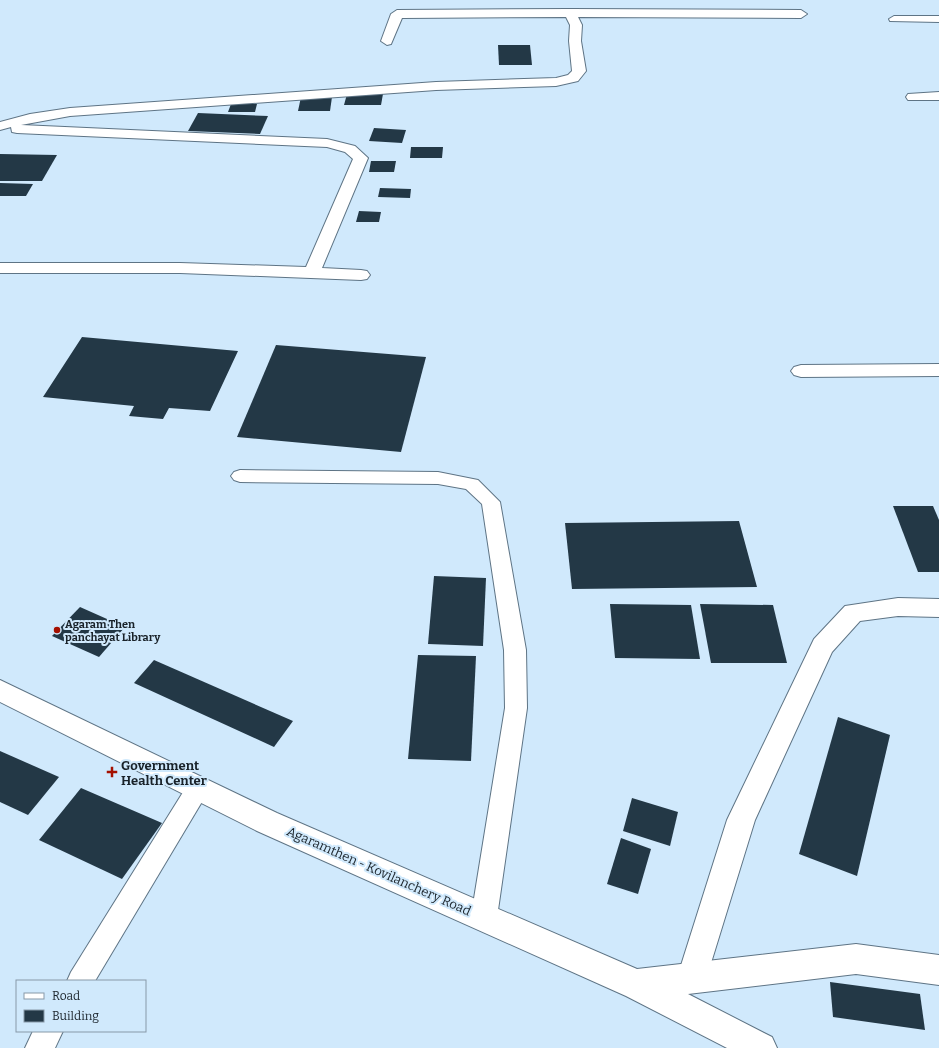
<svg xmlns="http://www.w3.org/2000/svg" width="939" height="1048" font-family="Bitter,serif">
  <rect width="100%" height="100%" fill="#d0e9fc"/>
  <g fill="#233846">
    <polygon points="498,45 530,45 532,65 499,65"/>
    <polygon points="347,94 383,94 381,105 344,105"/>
    <polygon points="301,97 332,97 330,111 298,111"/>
    <polygon points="231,104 257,104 255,112 228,112"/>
    <polygon points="198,113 268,116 260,134 188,131"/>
    <polygon points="374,128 406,130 402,143 369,141"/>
    <polygon points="411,147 443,147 442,158 410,158"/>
    <polygon points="0,154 57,155 42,181 0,181"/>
    <polygon points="371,161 396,161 394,172 369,172"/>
    <polygon points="0,183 33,184 26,196 0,196"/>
    <polygon points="380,188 411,189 410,198 378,197"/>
    <polygon points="359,211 381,212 379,222 356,222"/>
    <polygon points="82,337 238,351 210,411 169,408 163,419 129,416 134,406 43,397"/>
    <polygon points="276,345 426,357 401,452 237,437"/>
    <polygon points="893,506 933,506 939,520 939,572 918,572"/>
    <polygon points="739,521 757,587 572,589 565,523"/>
    <polygon points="434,576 486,578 483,646 428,644"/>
    <polygon points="610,604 691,605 700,659 615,658"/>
    <polygon points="700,604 773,605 787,663 711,663"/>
    <polygon points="80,607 125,627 99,657 52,636"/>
    <polygon points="418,655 476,656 471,761 408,759"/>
    <polygon points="154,660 293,721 274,747 134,683"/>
    <polygon points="838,717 890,735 857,876 799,854"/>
    <polygon points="0,751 59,777 28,815 0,802"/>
    <polygon points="81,788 162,823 122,879 39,840"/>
    <polygon points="632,798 678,812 670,846 623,831"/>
    <polygon points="621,838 651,849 638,894 607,884"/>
    <polygon points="830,982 920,994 925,1030 833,1017"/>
  </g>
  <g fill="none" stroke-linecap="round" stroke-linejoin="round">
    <g stroke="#5e7485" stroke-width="2">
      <g id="lane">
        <polygon points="894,16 939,16 939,22 890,21 889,19"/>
        <polygon points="240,470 438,472 478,480 500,502 526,650 527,708 497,917 493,926 484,929 475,926 471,917 505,708 504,650 482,504 466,489 438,484 240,482 234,480 231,476 234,472"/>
        <polygon points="198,778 206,781 210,788 206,795 95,981 67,981 71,972 190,781"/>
        <polygon points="33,1031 63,1031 55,1048 25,1048"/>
      </g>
    </g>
    <g stroke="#5e7485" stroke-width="2">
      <g id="street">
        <polygon points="570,9 801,10 807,14 801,18 578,17 582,25 581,41 586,71 578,81 556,86 436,90 70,116 21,125 327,139 355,146 368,158 322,268 361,270 367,271 370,275 367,279 361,280 180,273 0,273 0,263 180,263 306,267 353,159 345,152 327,147 17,133 12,132 11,127 0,130 0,122 30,114 70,108 436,82 556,78 568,75 572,71 569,41 570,25 566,17 402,18 391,44 387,45 381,41 391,14 397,10"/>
        <polygon points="939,92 939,100 908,100 906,97 908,94"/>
        <polygon points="939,364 939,376 801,377 794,375 791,371 794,367 801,365"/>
        <polygon points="898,598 939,599 939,617 898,616 860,621 832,652 755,820 703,989 692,993 681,989 677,978 727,820 814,639 845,606"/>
      </g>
    </g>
    <g stroke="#5e7485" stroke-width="2">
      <polygon id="secondary" points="0,680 277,813 637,969 856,944 939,955 939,985 856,974 688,994 772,1037 777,1048 727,1048 626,996 257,831 0,702"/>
    </g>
    <use href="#lane" fill="#fff" fill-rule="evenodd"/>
    <use href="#street" fill="#fff" fill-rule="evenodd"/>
    <use href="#secondary" fill="#fff" fill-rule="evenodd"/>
  </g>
  <g fill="#a41000" stroke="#d0e9fc" stroke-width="1.5">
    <circle cx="57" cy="630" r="4"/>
    <path d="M110 766h4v4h4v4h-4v4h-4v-4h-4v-4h4z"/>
  </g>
  <g text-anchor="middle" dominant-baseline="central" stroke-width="4" stroke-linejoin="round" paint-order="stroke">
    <g font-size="11" font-weight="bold" fill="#192229" stroke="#d0e9fc" text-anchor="start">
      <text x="65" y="624">Agaram Then<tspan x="65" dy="13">panchayat Library</tspan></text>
    </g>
    <g font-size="13" font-weight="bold" fill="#192229" stroke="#d0e9fc" text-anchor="start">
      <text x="121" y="765">Government<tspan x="121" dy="15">Health Center</tspan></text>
    </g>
    <g font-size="13" fill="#192229" stroke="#d0e9fc">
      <text transform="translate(379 871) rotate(24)">Agaramthen - Kovilanchery Road</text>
    </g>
  </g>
  <rect x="16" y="980" width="130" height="52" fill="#d0e9fc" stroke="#8799a8"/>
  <rect x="24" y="993" width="20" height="6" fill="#ffffff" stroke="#8799a8"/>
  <text x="52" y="1000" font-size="12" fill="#192229">Road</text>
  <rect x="24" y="1010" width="20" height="12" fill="#233846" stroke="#8799a8"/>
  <text x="52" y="1020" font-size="12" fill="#192229">Building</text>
</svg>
